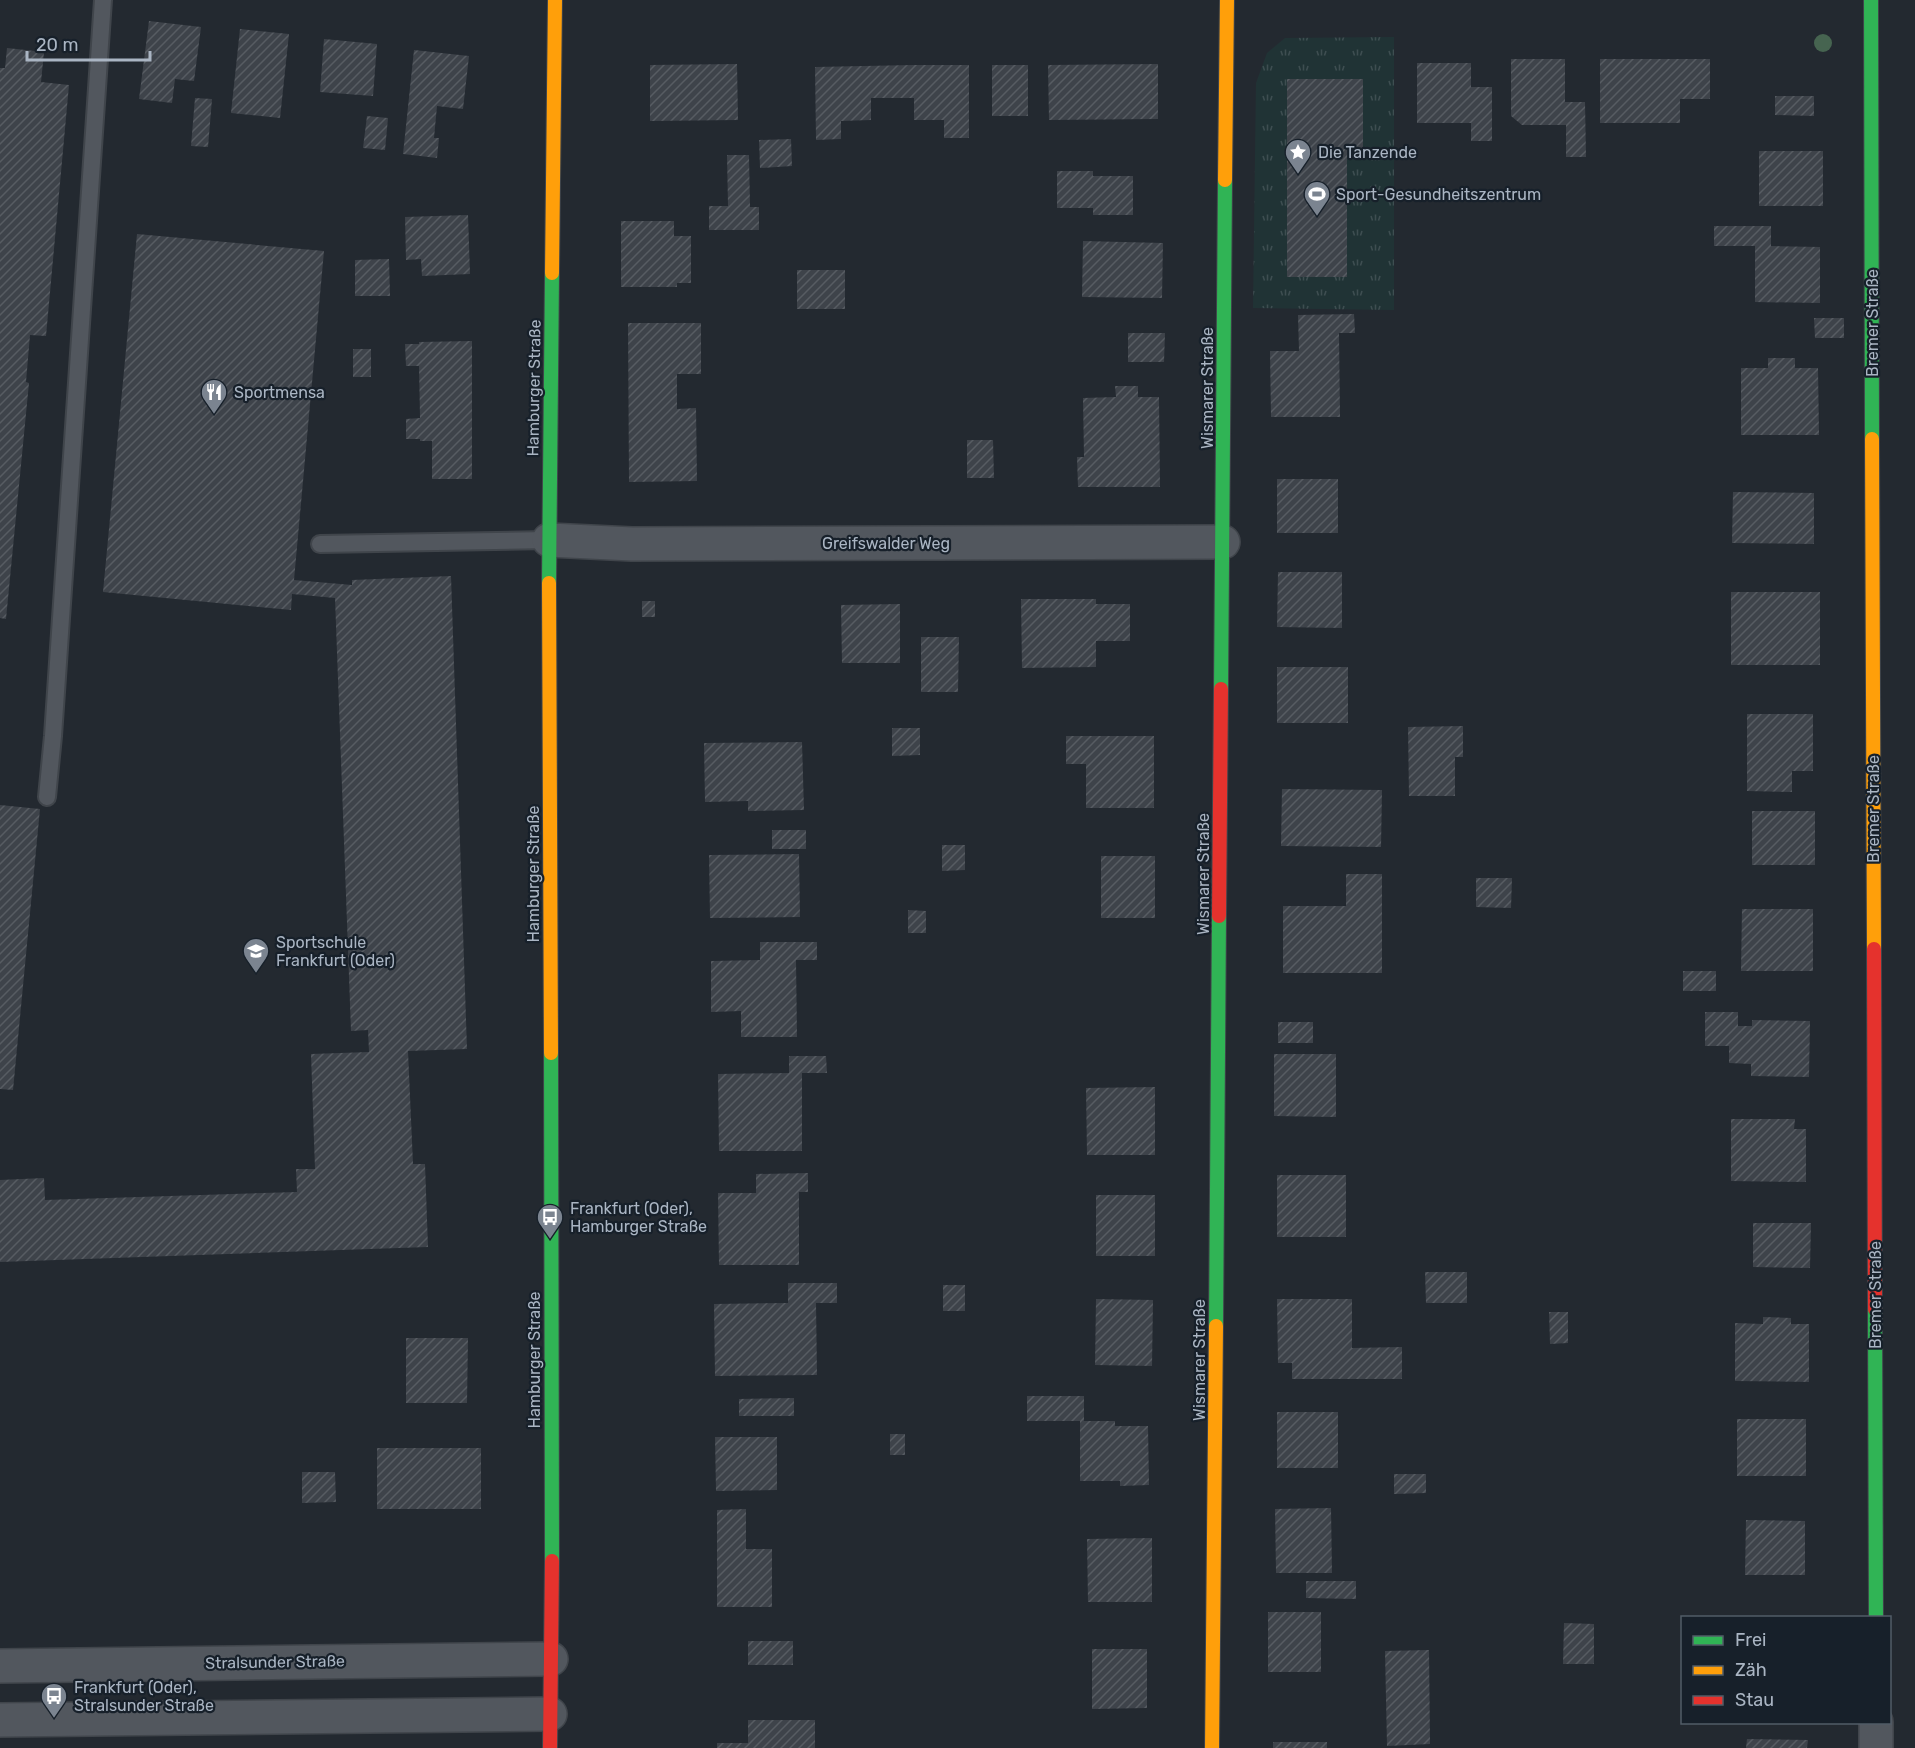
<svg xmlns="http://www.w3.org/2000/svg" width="1915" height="1748" font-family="Rubik,sans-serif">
  <defs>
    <pattern id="grass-tufts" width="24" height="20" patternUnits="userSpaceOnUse" patternTransform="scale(1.5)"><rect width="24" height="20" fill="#203335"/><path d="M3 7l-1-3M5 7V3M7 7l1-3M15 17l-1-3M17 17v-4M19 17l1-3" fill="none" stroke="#3e4e51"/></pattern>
    <pattern id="building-hatch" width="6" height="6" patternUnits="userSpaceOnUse" patternTransform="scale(1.5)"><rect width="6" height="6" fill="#3e434a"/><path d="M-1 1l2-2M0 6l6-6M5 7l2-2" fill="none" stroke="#575c62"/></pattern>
  </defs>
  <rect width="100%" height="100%" fill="#232930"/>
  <polygon fill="url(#grass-tufts)" points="1394,37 1394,310 1253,308 1256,83 1267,53 1285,38"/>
  <g fill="url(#building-hatch)">
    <polygon points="149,21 201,27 194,81 175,79 172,103 139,99"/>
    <polygon points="240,29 289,34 280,118 231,113"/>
    <polygon points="324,39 377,44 373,96 320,92"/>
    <polygon points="7,48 44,52 41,82 69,85 46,336 30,335 26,382 29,383 6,619 0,618 0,68 5,68"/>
    <polygon points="414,50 469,56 463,109 437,106 434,138 439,138 437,158 403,154"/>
    <polygon points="1511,59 1565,59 1565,102 1585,102 1586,157 1566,157 1566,125 1522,125 1511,116"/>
    <polygon points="1600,59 1710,59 1710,99 1680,99 1680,123 1600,123"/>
    <polygon points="1417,63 1471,63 1471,87 1492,87 1492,141 1471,141 1471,123 1417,123"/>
    <polygon points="737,64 738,120 650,121 650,65"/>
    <polygon points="1158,64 1158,119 1049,120 1048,65"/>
    <polygon points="913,65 969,65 969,138 944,138 944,120 914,120 914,98 871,98 871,120 841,121 841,139 816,140 815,67"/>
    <rect x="992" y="65" width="36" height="51"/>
    <polygon points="1287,79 1363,79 1363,157 1347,157 1347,277 1287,277"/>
    <polygon points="1775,96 1814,96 1814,116 1775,115"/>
    <polygon points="195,98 212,99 208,147 191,146"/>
    <polygon points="367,116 388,118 385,150 363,148"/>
    <polygon points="791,139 792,166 760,168 759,140"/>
    <rect x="1759" y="151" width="64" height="55"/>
    <polygon points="727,155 749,155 750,207 759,207 759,230 709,230 709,206 728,206"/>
    <polygon points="1057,171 1093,171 1093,176 1133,176 1133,215 1093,215 1093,208 1057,208"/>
    <polygon points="468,215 470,274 422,276 421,259 406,260 405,217"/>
    <polygon points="621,221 674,221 674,236 691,236 691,283 677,283 677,287 621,287"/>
    <polygon points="1714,226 1771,226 1771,246 1820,247 1820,303 1755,302 1755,246 1714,246"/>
    <polygon points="137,234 324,251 294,580 352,585 352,580 451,576 467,1049 408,1051 413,1164 425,1164 428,1247 0,1262 0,1180 44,1178 45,1200 297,1192 296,1169 315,1169 311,1054 369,1052 368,1030 351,1031 335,598 292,594 291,610 103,592"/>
    <polygon points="1083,241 1163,243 1162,298 1082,297"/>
    <polygon points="389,259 390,296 355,296 355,260"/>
    <rect x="797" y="270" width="48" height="39"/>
    <polygon points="1354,314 1355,333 1339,333 1340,417 1271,417 1270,351 1299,351 1298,315"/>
    <polygon points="1814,318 1844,318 1844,338 1815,338"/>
    <polygon points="628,323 701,323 701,374 677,374 677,409 696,408 697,481 629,482"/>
    <polygon points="1128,333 1165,333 1164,362 1128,362"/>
    <polygon points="472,341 472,479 432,479 432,441 420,441 420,439 406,439 406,419 420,418 419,366 406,366 405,344 419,344 419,342"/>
    <rect x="353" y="349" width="18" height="28"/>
    <polygon points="1768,358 1795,358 1795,368 1818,368 1819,435 1741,435 1741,368 1768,368"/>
    <polygon points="1115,386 1138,386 1138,397 1159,397 1160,487 1078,487 1077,457 1084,457 1083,398 1116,397"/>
    <polygon points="967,440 993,440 994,478 967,478"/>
    <rect x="1277" y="479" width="61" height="54"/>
    <polygon points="1733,492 1814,493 1814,544 1732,543"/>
    <polygon points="1278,572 1342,572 1342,628 1277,627"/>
    <rect x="1731" y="592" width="89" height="73"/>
    <polygon points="1021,599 1096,599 1096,604 1130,604 1130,641 1096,641 1096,667 1022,668"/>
    <rect x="642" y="601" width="13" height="16"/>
    <polygon points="900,604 900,663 842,663 841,605"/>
    <polygon points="921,637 959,637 958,692 921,692"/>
    <rect x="1277" y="667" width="71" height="56"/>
    <polygon points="1747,714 1813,714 1813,771 1792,771 1792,792 1747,791"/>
    <polygon points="1463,726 1463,757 1455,757 1455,796 1409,796 1408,727"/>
    <polygon points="892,728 920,728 920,755 892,756"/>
    <polygon points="1066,736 1154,736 1154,808 1086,808 1086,764 1066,764"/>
    <polygon points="802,742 804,810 748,811 748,801 705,802 704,743"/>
    <polygon points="1282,789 1382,790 1381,847 1281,846"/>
    <polygon points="0,805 40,809 13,1090 0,1089"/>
    <rect x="1752" y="811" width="63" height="54"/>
    <rect x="772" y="830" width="34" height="19"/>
    <polygon points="942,845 965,845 965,870 942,871"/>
    <polygon points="799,854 800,917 710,918 709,855"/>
    <rect x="1101" y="856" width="54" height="62"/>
    <polygon points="1346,874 1382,874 1382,973 1283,973 1283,906 1346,906"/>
    <polygon points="1476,878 1512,878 1511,908 1476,907"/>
    <polygon points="1742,909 1813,909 1813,971 1741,971"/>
    <polygon points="908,910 926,911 926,933 908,933"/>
    <polygon points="760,942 817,942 817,960 796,960 797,1037 741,1037 741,1011 711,1012 711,961 760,960"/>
    <rect x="1683" y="971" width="33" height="20"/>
    <polygon points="1705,1012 1738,1012 1738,1026 1752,1026 1752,1020 1810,1021 1809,1077 1751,1076 1751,1064 1729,1063 1729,1046 1705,1046"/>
    <rect x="1278" y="1022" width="35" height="21"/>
    <polygon points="1274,1054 1336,1054 1336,1117 1274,1116"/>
    <polygon points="789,1056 826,1056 827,1073 802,1073 802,1151 719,1151 718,1074 789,1073"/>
    <polygon points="1155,1087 1155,1155 1087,1155 1086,1088"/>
    <polygon points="1731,1119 1795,1119 1794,1129 1806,1129 1806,1182 1731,1181"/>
    <polygon points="808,1173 808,1192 799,1192 799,1265 719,1265 718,1193 756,1193 756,1174"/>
    <rect x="1277" y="1175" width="69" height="62"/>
    <rect x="1096" y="1195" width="59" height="61"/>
    <polygon points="1753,1223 1811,1223 1810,1268 1753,1267"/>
    <polygon points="1425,1272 1467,1272 1467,1303 1426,1303"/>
    <polygon points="788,1283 837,1283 837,1303 816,1303 817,1375 715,1376 714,1304 788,1303"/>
    <rect x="943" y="1285" width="22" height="26"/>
    <polygon points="1096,1299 1153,1300 1152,1366 1095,1365"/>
    <polygon points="1277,1299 1352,1299 1352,1348 1402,1347 1402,1379 1292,1379 1292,1363 1278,1363"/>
    <polygon points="1549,1312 1568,1312 1568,1343 1550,1344"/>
    <polygon points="1763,1317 1791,1318 1791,1324 1809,1324 1809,1382 1735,1381 1735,1323 1763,1324"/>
    <polygon points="406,1338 468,1338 467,1403 406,1403"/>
    <polygon points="1027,1396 1084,1396 1084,1421 1115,1421 1115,1426 1148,1426 1149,1485 1120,1486 1120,1481 1080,1481 1080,1421 1027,1421"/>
    <polygon points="794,1398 794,1416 739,1416 739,1399"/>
    <rect x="1277" y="1412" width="61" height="56"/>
    <rect x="1737" y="1419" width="69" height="57"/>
    <rect x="890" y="1434" width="15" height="21"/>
    <polygon points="715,1437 777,1437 777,1490 716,1491"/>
    <rect x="377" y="1448" width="104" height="61"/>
    <polygon points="302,1472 335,1472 336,1502 302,1503"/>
    <polygon points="1394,1474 1426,1474 1426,1493 1394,1494"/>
    <polygon points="1331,1508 1332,1573 1276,1573 1275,1509"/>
    <polygon points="746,1509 746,1549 772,1549 772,1607 717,1607 717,1510"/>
    <polygon points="1746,1520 1805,1521 1805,1575 1745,1575"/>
    <polygon points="1152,1538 1152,1602 1088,1602 1087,1539"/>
    <polygon points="1306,1581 1356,1581 1356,1599 1306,1598"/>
    <rect x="1268" y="1612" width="53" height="60"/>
    <polygon points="1564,1623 1594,1624 1594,1664 1563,1664"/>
    <rect x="748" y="1641" width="45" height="24"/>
    <polygon points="1092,1649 1147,1649 1147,1708 1092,1709"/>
    <polygon points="1429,1650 1430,1744 1387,1746 1385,1651"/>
    <polygon points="748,1720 815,1720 815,1748 717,1748 717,1743 748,1743"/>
    <polygon points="1747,1739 1808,1740 1807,1748 1746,1748"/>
    <rect x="1273" y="1742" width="54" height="6"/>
  </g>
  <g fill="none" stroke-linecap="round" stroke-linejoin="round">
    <g stroke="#40454b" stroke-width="20">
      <g id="lane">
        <polyline points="320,544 549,540"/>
        <polyline points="47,797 53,736 103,0"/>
      </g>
    </g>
    <g stroke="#40454b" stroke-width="36">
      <g id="street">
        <polyline points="549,540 632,544 1223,542"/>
        <polyline points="0,1666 551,1659"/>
        <polyline points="0,1720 550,1714"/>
        <polyline points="1876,1722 1876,1748"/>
      </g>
    </g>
    <g stroke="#40454b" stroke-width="16">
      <g id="fast">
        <polyline points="1871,0 1872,439"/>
        <polyline points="549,583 552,273"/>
        <polyline points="1221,689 1225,180"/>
        <polyline points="551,1053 552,1561"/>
        <polyline points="1875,1309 1876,1618"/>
        <polyline points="1216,1326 1219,916"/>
      </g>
    </g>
    <g stroke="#40454b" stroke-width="16">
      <g id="slow">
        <polyline points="1225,180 1227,0"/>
        <polyline points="552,273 555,0"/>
        <polyline points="1872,439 1874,949"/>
        <polyline points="549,583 551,1053"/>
        <polyline points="1212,1748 1216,1326"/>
      </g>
    </g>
    <g stroke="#40454b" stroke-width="16">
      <g id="jam">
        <polyline points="1219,916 1221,689"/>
        <polyline points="1874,949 1875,1309"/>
        <polyline points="550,1748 552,1561"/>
      </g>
    </g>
    <use href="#lane" stroke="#52575e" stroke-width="16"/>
    <use href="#street" stroke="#52575e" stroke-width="33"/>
    <use href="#fast" stroke="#30b455" stroke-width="14"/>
    <use href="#slow" stroke="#ff9f0a" stroke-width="14"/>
    <use href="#jam" stroke="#e5322d" stroke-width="14"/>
  </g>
  <circle fill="#466450" cx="1823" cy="43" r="9"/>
  <defs>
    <g id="sight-pin" transform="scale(1.35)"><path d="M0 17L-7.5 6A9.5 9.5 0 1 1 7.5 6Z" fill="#7b8490" stroke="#17202a"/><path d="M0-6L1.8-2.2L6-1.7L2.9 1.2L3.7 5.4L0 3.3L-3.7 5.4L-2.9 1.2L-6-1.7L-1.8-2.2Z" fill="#fff"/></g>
    <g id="stadium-pin" transform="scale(1.35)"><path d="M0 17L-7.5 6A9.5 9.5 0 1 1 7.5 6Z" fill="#7b8490" stroke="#17202a"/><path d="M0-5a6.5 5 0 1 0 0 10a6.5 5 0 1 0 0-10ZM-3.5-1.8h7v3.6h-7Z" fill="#fff"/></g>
    <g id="restaurant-pin" transform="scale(1.35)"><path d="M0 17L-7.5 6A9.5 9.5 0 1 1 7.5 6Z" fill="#7b8490" stroke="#17202a"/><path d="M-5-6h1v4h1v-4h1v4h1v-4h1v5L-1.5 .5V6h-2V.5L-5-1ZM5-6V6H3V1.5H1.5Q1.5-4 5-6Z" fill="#fff"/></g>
    <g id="school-pin" transform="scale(1.35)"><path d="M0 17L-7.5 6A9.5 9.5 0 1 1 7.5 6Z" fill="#7b8490" stroke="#17202a"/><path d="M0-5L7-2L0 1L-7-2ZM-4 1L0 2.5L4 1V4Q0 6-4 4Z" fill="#fff"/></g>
    <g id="bus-pin" transform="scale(1.35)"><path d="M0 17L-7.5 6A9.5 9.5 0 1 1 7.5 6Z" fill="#7b8490" stroke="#17202a"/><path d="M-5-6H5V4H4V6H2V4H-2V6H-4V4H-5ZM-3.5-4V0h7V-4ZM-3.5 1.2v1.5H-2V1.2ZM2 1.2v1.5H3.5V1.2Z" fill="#fff"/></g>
  </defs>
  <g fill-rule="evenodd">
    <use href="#sight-pin" x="1298" y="152"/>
    <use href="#stadium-pin" x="1317" y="194"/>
    <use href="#restaurant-pin" x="214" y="392"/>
    <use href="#school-pin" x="256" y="951"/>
    <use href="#bus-pin" x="550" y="1217"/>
    <use href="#bus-pin" x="54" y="1696"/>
  </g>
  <g text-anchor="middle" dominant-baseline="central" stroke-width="4.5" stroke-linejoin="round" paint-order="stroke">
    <g font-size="16" fill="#aab5c3" stroke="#17202a" text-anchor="start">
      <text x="1318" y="152">Die Tanzende</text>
      <text x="1336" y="194">Sport-Gesundheitszentrum</text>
      <text x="234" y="392">Sportmensa</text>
      <text x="276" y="942">Sportschule<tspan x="276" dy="18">Frankfurt (Oder)</tspan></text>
      <text x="570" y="1208">Frankfurt (Oder),<tspan x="570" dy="18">Hamburger Straße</tspan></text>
      <text x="74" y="1687">Frankfurt (Oder),<tspan x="74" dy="18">Stralsunder Straße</tspan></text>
    </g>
    <g font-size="16" fill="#aab5c3" stroke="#17202a">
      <text transform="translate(1872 323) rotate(-90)">Bremer Straße</text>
      <text transform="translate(534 388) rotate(-89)">Hamburger Straße</text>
      <text transform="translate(1207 388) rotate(-90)">Wismarer Straße</text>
      <text x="886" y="543">Greifswalder Weg</text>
      <text transform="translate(1873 809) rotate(-90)">Bremer Straße</text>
      <text transform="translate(533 874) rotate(-90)">Hamburger Straße</text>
      <text transform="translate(1203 874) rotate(-90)">Wismarer Straße</text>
      <text transform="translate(1875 1295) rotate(-90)">Bremer Straße</text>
      <text transform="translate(534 1360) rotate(-90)">Hamburger Straße</text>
      <text transform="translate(1199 1360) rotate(-90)">Wismarer Straße</text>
      <text transform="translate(275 1662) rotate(-1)">Stralsunder Straße</text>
    </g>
  </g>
  <rect x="1681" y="1616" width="210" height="108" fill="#17202a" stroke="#525c67" stroke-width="1.5"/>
  <rect x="1693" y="1636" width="30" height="9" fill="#30b455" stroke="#525c67" stroke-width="1.5"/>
  <text x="1735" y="1646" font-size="18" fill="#aab5c3">Frei</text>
  <rect x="1693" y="1666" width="30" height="9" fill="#ff9f0a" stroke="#525c67" stroke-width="1.5"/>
  <text x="1735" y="1676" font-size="18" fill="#aab5c3">Zäh</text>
  <rect x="1693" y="1696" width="30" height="9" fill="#e5322d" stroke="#525c67" stroke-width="1.5"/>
  <text x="1735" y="1706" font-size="18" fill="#aab5c3">Stau</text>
  <path d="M27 51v9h123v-9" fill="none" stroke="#aab5c3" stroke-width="3"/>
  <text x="36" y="51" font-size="18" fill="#aab5c3" stroke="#17202a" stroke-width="4.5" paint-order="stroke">20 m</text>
</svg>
